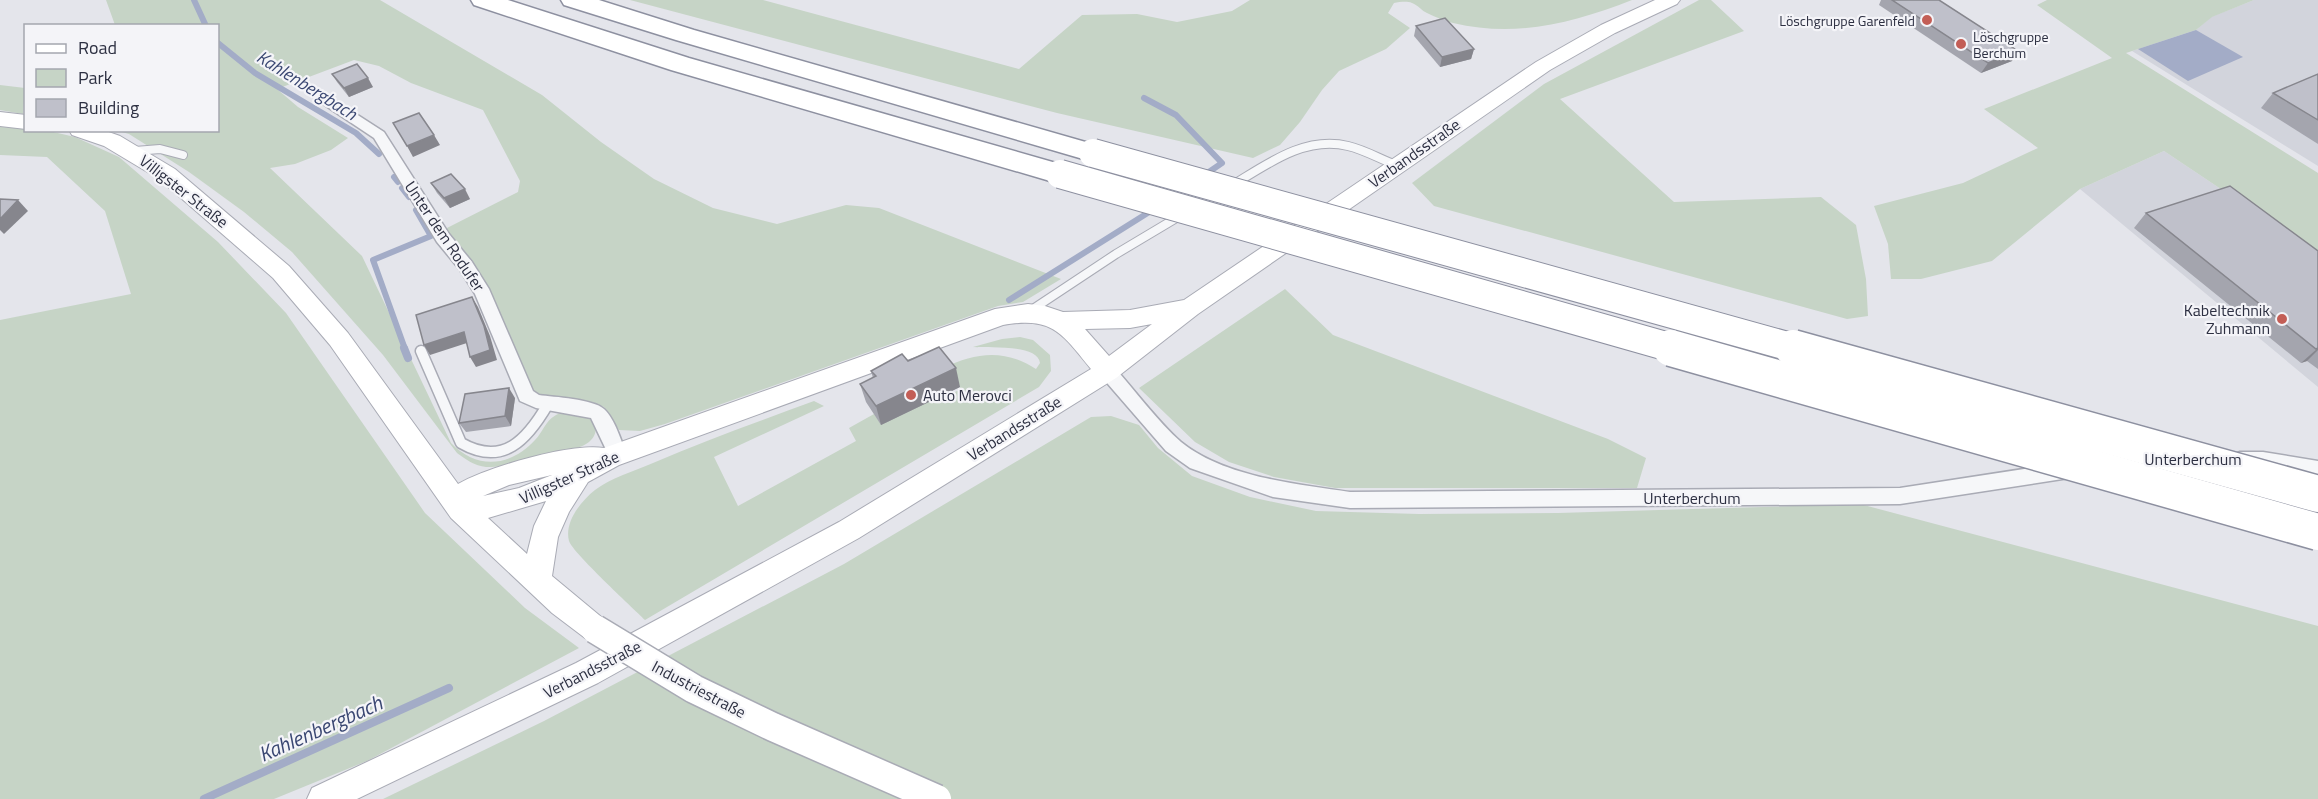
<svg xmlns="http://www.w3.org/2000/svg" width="2318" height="799" font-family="'Titillium Web',sans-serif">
  <rect width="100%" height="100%" fill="#e4e5eb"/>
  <g fill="#d2d4dc">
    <polygon points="2254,0 2318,0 2318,166 2132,51 2196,30 2211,17"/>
    <polygon points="2164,151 2318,254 2318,387 2080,189"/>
  </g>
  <g fill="#c6d4c6">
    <path d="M106,0H380L542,95L601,142L654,179L713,208L777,224L846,205L879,208L1061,279L1023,302L998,306L665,424L640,431L619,430L604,407L591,402L549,400L532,393L490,291L472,262L445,229L518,192L520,181L483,110L411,83L379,66L354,60L277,89L298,107L348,138L331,150L295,164L270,168L362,256L451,443C477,470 510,467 535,440C543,432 545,421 556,415C569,407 587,414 596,425C596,432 595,437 589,442C576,453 504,468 486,467C475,466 465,459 457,453L383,355L292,252L244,212L189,172L129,134L118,131L218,130V26L115,25Z"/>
    <path d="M630,0H763L1019,69L1082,15L1137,14L1177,22L1232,11L1250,0H1632C1573,23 1516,38 1453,23C1445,21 1435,17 1427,13C1422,11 1418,5 1412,3C1407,1 1400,2 1394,3L1388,13L1410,28L1386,49L1339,71L1322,90L1300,122L1280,145L1253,158L1057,113Z"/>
    <polygon points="1699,0 1711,0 1744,31 1560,99 1674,202 1821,197 1856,225 1866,279 1868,316 1847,319 1434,206 1412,183 1544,84"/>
    <polygon points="2047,0 2254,0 2212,17 2196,30 2126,53 2318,173 2318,254 2164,151 2080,189 1992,261 1921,279 1891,279 1888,244 1874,206 1963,183 2038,148 1984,109 2112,58 2037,5"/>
    <polygon points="0,85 25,88 23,114 0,110"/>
    <polygon points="0,127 25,128 26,130 49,131 75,137 119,157 218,242 286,313 425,513 525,608 579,648 367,761 274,799 0,799 0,320 131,294 105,211 47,157 0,155"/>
    <polygon points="1285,289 1333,335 1608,439 1646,458 1637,488 1335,488 1274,477 1229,462 1195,442 1139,388"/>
    <path d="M1020,337L1033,340L1050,355L1051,371L1039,387L645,620C632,607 573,553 569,541C564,522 581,501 595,490C611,478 634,471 653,463C706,440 760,421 814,401L824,406L714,457L738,506L856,441L849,428L874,414L881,424L946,393L949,395L961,389L944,368C975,352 1006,349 1036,369L1040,363C1038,344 988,348 973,347L1002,339Z"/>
    <polygon points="1111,416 1139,425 1158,448 1192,476 1250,497 1316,511 1419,514 1558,513 1860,504 2318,626 2318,799 383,799 544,721 844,564 1091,417"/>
  </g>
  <polygon fill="#a3acc7" points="2196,30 2243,57 2188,81 2138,49"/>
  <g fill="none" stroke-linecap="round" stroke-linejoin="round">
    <g stroke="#a3acc7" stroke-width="6">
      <polyline points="194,0 206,26"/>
      <polyline points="218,43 255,73 356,133 379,154"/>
      <polyline points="1144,98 1176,115 1222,163 1203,176"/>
      <polyline points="394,177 398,182"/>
      <polyline points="402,188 409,197"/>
      <polyline points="1009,300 1154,209"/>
      <polyline points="405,349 373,260 431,236 416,210"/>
    </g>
    <g stroke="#a3acc7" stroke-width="8">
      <polyline points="404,348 408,358"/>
      <polyline points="204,799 449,688"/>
    </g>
    <g stroke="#a9abb5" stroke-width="10">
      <g id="service-far1">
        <polyline points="135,151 160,149 183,155"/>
        <path d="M1231,186C1266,165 1305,135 1348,146C1365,150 1380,159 1396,165"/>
        <polyline points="1030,311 1116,254 1183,214"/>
      </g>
    </g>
    <g stroke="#a9abb5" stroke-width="13">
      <path id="service" d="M421,351L461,443C503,467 527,440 548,404"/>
    </g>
    <g stroke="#a9abb5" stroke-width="3">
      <g id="minor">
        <path d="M319,90L384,132L449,234L472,262L489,289L533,391L539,395C554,397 593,399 604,409C615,419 621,441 627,455L625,460L618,462L611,460L591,418L536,408L520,401L475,294L460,270L437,242L374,138L314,98L312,95L314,92Z"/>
        <path d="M1107,364L1113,366C1134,389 1158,422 1181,442C1224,477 1296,484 1350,492L1900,488L2069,462L2076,465L2078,470L2076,475L2069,478L1900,504L1350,508L1273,497L1190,468L1166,451L1101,376L1098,371L1101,366Z"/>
        <polygon points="2240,452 2263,452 2318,461 2318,477 2233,465 2231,460 2233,455"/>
      </g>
    </g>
    <g stroke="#a9abb5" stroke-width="2">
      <g id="secondary">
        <path d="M1655,0H1680L1677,4L1615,33L1550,70L1198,314L1116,378L859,538L598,683L357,799H307L312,788L576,663L839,522L1091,369C1062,333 1052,316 1003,325L619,465L588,482L569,512L558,537L552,576L605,620L610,629L605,638L595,642L585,638L552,613L451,518L330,345L273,278L159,179L104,146L72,135L69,130H103L120,136L175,169L289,266L348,333L458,484C488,467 570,443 604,448L995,309L1028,304L1045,306L1063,312L1130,310L1184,300L1536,62L1601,25ZM1152,324L1109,356L1085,329L1130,328ZM552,475L519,488L483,496L509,485ZM546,501L534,526L527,554L488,518Z"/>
        <polygon points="0,112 26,115 26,129 0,126"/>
      </g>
    </g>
    <g stroke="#8d90a0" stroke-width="3">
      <g id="motorway">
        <polygon points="471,0 508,0 689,58 1070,167 1074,174 1070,181 1060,183 1050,181 671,70 474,5"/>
        <polygon points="561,0 599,0 694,30 1103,147 1107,153 1103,159 1093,162 1083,159 676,40 564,5"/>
      </g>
    </g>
    <use href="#service-far1" stroke="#f6f7f9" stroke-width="8"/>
    <use href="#service" stroke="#f6f7f9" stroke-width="10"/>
    <use href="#minor" fill="#f6f7f9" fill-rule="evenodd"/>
    <use href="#secondary" fill="#fff" fill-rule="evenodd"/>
    <use href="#motorway" fill="#fff" fill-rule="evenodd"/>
    <g stroke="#a9abb5" stroke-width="31" stroke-linecap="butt">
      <polyline id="secondary-bridge" points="595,629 694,689 773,727 937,799"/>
    </g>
    <g stroke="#8d90a0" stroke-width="30" stroke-linecap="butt">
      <g id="motorway-bridge-far1">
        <polyline points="1093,153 1798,349"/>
        <polyline points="1060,174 1676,349"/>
      </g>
    </g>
    <g stroke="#8d90a0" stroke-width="39" stroke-linecap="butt">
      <g id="motorway-bridge">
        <polyline points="1671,348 2318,532"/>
        <polyline points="1793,348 2318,494"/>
      </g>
    </g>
    <use href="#secondary-bridge" stroke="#fff" stroke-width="28"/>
    <use href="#motorway-bridge-far1" stroke="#fff" stroke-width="28"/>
    <use href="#motorway-bridge" stroke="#fff" stroke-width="36"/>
  </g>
  <g fill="#a4a5ae">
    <polygon points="1881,0 1939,0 2012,61 1981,73 1879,5"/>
    <polygon points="1416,26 1474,49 1471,59 1440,67 1414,36"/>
    <polygon points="332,74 373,87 349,97 337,82"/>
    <polygon points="2318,74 2318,144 2261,108 2273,93"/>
    <polygon points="431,183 470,199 450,208 437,193"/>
    <polygon points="2146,213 2318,251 2318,369 2307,361 2301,363 2134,228"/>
    <polygon points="908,361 960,387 881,425 866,402 860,384 873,378 871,371"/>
    <polygon points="515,398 511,426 466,432 459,423"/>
  </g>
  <g fill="#86868d">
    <polygon points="1474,49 1471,59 1440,67 1442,57"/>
    <polygon points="2018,51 2012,61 1981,73 1988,63"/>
    <polygon points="368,78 373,87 349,97 344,88"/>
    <polygon points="434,135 440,145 413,157 407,146"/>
    <polygon points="465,189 470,199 450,208 444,198"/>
    <polygon points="18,200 28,211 4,234 0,230 0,219"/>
    <polygon points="472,297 478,307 490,336 497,360 476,367 470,357"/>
    <polygon points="464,332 470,342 430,355 424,345"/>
    <polygon points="2318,348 2318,350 2307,361 2301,363"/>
    <polygon points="956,368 960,387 881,425 876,406"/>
    <polygon points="509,388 515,398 511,426 505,416"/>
  </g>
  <g fill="#bfc0ca" stroke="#86868d" stroke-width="1.5">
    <polygon points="1892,0 1939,0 2018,51 1988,63"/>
    <polygon points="1445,18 1474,49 1442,57 1416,26"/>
    <polygon points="357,64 368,78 344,88 332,74"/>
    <polygon points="2318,74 2318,120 2273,93"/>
    <polygon points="419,113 434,135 407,146 393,123"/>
    <polygon points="451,174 465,189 444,198 431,183"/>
    <polygon points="2230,186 2318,251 2318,348 2316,349 2146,213"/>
    <polygon points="0,199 18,200 0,219"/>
    <polygon points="472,297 484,326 490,350 470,357 464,332 424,345 416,315"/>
    <polygon points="939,347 956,368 876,406 860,384 876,376 871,371 902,354 908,361"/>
    <polygon points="509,388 505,416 459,423 465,394"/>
  </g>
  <g fill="#c35e56" stroke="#f4f4f8" stroke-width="2">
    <circle cx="1927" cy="20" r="6"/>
    <circle cx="1961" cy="44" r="6"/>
    <circle cx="2282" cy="319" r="6"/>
    <circle cx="911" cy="395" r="6"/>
  </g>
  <g text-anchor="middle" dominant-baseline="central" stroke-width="4.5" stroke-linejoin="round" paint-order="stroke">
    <g font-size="14" fill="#2d3042" stroke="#f4f4f8" text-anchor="end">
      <text x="1915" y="20">Löschgruppe Garenfeld</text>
      <text x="1973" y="36" text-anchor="start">Löschgruppe<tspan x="1973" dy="16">Berchum</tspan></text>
    </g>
    <g font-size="16" fill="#2d3042" stroke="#f4f4f8">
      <text transform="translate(1414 153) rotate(-35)">Verbandsstraße</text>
      <text transform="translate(184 191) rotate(38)">Villigster Straße</text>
      <text transform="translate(445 236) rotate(56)">Unter dem Rodufer</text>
      <text transform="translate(1014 428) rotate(-32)">Verbandsstraße</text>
      <text x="2193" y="459">Unterberchum</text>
      <text transform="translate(569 477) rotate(-24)">Villigster Straße</text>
      <text x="1692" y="498">Unterberchum</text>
      <text transform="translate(592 669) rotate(-27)">Verbandsstraße</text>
      <text transform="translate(699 689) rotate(28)">Industriestraße</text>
    </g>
    <g font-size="16" fill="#2d3042" stroke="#f4f4f8" text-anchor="end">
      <text x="2270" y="310">Kabeltechnik<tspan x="2270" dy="18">Zuhmann</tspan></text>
      <text x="923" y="395" text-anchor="start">Auto Merovci</text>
    </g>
    <g font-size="18" font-style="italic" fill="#3a4772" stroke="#f4f4f8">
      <text transform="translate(307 85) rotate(32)">Kahlenbergbach</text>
    </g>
    <g font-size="21" font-style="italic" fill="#3a4772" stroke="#f4f4f8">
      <text transform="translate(320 728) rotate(-24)">Kahlenbergbach</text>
    </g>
  </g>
  <rect x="24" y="24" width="195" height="108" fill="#f4f4f8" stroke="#a4a6af" stroke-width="1.5"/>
  <rect x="36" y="44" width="30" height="9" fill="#ffffff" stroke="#a4a6af" stroke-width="1.5"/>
  <text x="78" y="54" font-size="18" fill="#2d3042">Road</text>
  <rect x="36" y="69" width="30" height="18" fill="#c6d4c6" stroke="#a4a6af" stroke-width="1.5"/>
  <text x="78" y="84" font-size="18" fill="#2d3042">Park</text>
  <rect x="36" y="99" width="30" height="18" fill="#bfc0ca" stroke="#a4a6af" stroke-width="1.5"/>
  <text x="78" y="114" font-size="18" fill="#2d3042">Building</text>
</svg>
